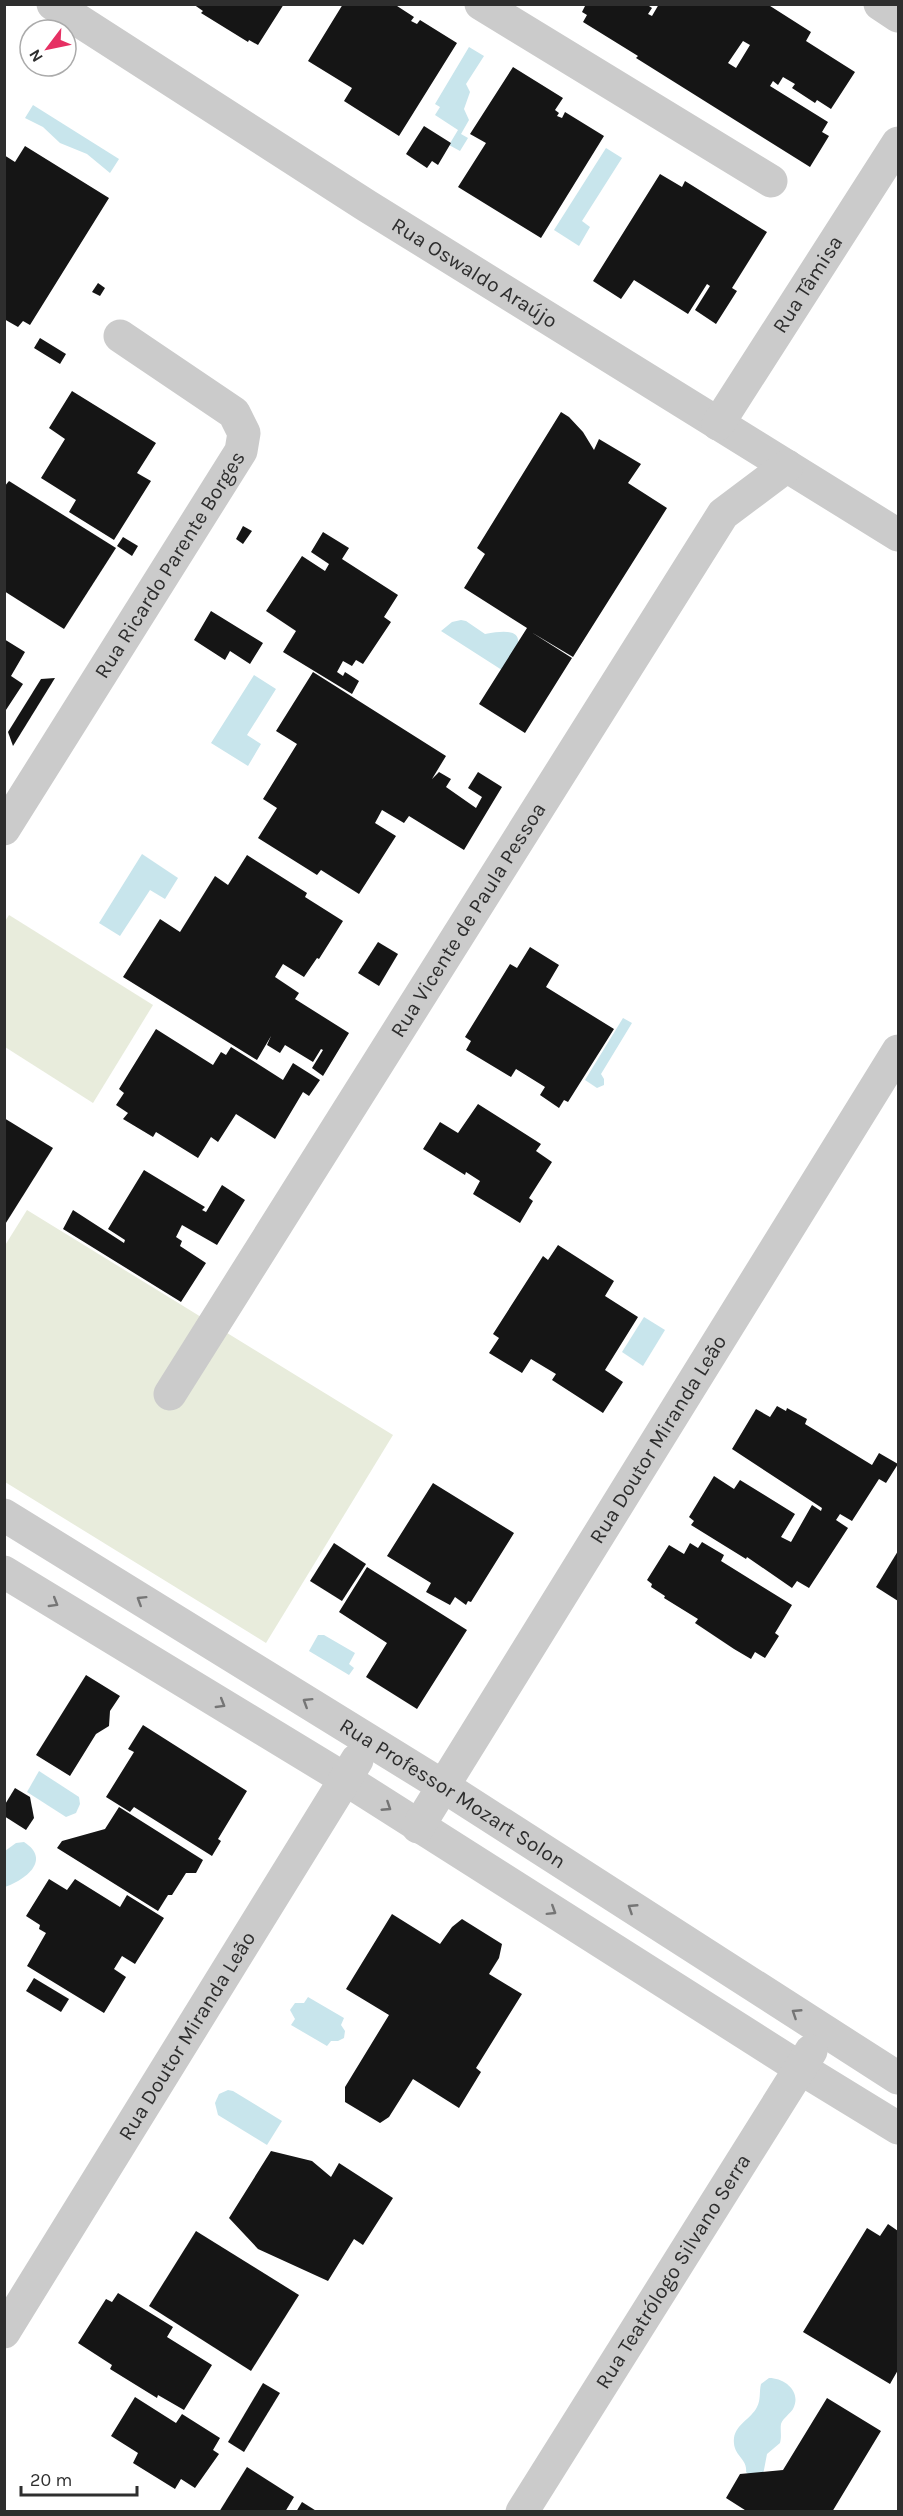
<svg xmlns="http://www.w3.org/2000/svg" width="903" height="2516" font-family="Karla,sans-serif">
  <rect width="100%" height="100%" fill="#fff"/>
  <g fill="#e8ecdc">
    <polygon points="9,915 153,1005 93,1103 5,1047 4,923"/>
    <polygon points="27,1210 393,1435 266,1643 5,1482 4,1247"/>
  </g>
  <g fill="#c8e5ec">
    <polygon points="469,47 484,56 466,84 470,92 464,109 469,120 461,134 468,138 460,151 449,145 458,130 435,115 440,107 435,104"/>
    <polygon points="33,105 119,159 110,173 87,154 60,143 43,127 25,118"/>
    <polygon points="606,148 622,158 582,221 590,227 579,246 554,230"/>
    <path d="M461,620L466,621L485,634C529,625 522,643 505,672L441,631L452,622Z"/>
    <polygon points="254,675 276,689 247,735 261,744 248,766 211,743"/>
    <polygon points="142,854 178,878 165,899 150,890 120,936 99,923"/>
    <polygon points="623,1018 632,1023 601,1074 604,1079 604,1085 597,1088 585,1080"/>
    <polygon points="644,1317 665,1330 643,1366 622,1352"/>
    <polygon points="318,1635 324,1635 355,1653 349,1664 354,1668 349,1675 309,1651"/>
    <polygon points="39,1771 79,1797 80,1804 76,1813 66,1817 27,1792"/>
    <path d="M24,1842C52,1860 25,1880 5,1887V1851L16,1843Z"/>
    <polygon points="308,1997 344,2018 341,2025 345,2031 344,2038 338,2041 331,2041 327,2046 291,2025 295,2019 290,2010 295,2003 304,2003"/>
    <polygon points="228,2090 233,2091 282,2121 267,2145 218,2115 215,2103 219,2094"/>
    <path d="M769,2378C785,2378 802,2392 793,2409C790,2414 783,2418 781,2424C780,2430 782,2436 780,2443L767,2454L763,2475L751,2476L746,2472C748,2458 732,2456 734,2438C736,2424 751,2419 757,2407C761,2400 759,2392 761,2384Z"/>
  </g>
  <g fill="#151515" fill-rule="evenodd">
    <polygon points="193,4 284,4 258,45 249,40 248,42 201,13 203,11"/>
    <polygon points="343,4 394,4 414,17 411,21 417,24 420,20 457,43 399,136 344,101 352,88 308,61"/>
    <path d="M586,4H646L652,8L648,14L652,16L659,4H767L811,32L806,41L855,72L831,109L817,100L815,103L792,88L795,84L783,77L778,85L773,81L770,86L828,122L822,132L829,136L810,167L636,58L638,56L583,22L587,15L582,12ZM743,41L750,45L736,68L728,63Z"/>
    <polygon points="513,67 563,98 555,110 559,113 557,116 562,118 565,112 604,136 541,238 458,187 486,143 470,134"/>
    <polygon points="424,126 451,143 438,165 432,161 427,168 406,154"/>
    <polygon points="25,146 109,198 30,325 23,321 18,327 4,319 4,155 15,162"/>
    <polygon points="660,174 682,187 685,181 767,232 732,288 737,291 716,324 695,310 710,286 707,284 688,314 634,280 621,299 593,281"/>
    <polygon points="98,283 105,288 100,296 92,292"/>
    <polygon points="40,338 66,354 60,364 34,348"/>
    <polygon points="72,391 156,443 137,473 151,481 114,540 69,512 76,500 41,478 65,439 49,428"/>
    <polygon points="561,412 569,417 583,432 594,450 599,439 641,464 628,483 667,508 573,657 531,632 572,658 525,733 479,704 527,628 464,588 485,554 477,548"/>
    <polygon points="9,481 116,548 64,629 4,591 4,487"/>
    <polygon points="243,526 252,531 243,544 236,539"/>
    <polygon points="323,532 349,548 342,559 398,595 384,617 391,622 363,664 356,660 352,666 343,661 337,672 343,676 345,672 359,681 352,694 283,652 296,631 266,611 302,556 325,571 329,564 311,552"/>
    <polygon points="123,537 138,546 132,556 117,546"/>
    <polygon points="211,611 263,643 250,664 230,651 225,660 194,640"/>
    <polygon points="4,639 25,652 11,676 23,684 4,713"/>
    <polygon points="313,672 446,756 432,779 439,772 451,779 446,787 476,808 482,797 468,788 478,772 502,787 464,850 409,816 404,823 382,810 375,823 396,836 359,894 321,870 317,875 258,838 277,808 263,799 297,744 276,731"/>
    <polygon points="55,678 13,746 8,732 41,679"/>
    <polygon points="247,855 307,893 305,897 343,921 319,959 317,958 304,977 283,964 275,977 299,993 295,999 349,1033 323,1076 312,1068 323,1050 321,1049 313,1062 285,1045 280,1053 267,1045 271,1036 257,1060 123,977 160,919 180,932 215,876 228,885"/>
    <polygon points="378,942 398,954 379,986 358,973"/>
    <polygon points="530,947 559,965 546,987 614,1029 568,1102 564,1100 559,1108 540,1095 545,1087 516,1069 511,1077 466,1050 471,1041 465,1037 510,964 517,968"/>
    <polygon points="156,1029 213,1065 221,1052 226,1055 231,1047 283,1080 293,1063 320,1080 309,1096 303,1092 275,1139 236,1114 218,1142 211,1137 198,1158 156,1132 153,1137 123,1119 128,1113 116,1105 124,1093 119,1089"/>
    <polygon points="478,1104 541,1144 536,1151 552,1162 529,1198 533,1201 520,1223 473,1194 480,1181 466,1172 465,1175 423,1149 440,1122 458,1133"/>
    <polygon points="4,1118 53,1148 4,1226"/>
    <polygon points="144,1170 205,1207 202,1210 206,1212 222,1185 245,1200 217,1245 182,1225 176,1237 182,1241 180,1246 206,1263 181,1302 63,1229 73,1210 124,1243 125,1240 108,1229"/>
    <polygon points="558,1245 614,1281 605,1296 638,1317 605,1370 623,1382 603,1413 552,1380 556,1374 531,1359 522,1373 489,1353 499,1338 493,1334 543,1256 548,1260"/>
    <polygon points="777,1406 786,1411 787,1408 807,1419 805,1424 872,1465 879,1453 898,1464 886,1483 879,1479 852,1521 840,1514 836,1520 848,1528 809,1588 797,1581 792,1588 747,1557 746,1559 691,1525 694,1521 689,1517 714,1476 734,1489 740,1480 795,1514 781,1537 791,1542 812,1505 821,1511 822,1508 732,1449 756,1409 770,1417"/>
    <polygon points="433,1483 514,1533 471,1602 468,1601 466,1605 455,1597 450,1605 426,1592 431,1583 387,1556"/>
    <polygon points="702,1542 724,1555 721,1561 792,1605 775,1633 779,1636 765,1658 755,1652 751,1659 734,1649 695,1623 698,1619 664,1598 665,1596 651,1587 652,1584 647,1580 669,1545 684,1554 690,1543 698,1548"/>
    <polygon points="334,1543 366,1564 342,1601 310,1581"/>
    <polygon points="898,1551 898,1601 876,1587"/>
    <polygon points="367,1567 467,1630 417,1709 366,1677 387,1643 339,1612"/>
    <polygon points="86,1675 120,1696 110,1711 109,1726 96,1734 70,1776 36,1755"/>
    <polygon points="143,1725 247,1791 218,1839 221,1841 212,1856 134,1807 130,1812 106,1797 134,1752 128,1749"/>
    <polygon points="15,1788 30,1797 34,1818 26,1830 4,1816 4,1806"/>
    <polygon points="119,1807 203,1860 196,1873 186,1873 172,1895 168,1895 158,1911 57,1848 62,1841 105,1829"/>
    <polygon points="49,1879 67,1890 75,1879 120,1907 127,1895 164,1918 135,1964 122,1956 114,1969 126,1977 104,2013 27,1966 46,1933 39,1929 40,1925 26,1916"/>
    <polygon points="392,1914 440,1944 452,1927 462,1919 502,1944 499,1958 489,1974 522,1994 476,2068 481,2072 459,2108 413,2079 389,2117 380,2123 345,2102 345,2087 389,2015 346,1989"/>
    <polygon points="34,1978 69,1999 61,2012 26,1991"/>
    <polygon points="271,2151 312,2161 331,2177 339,2163 393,2198 363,2245 354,2239 328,2281 258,2249 229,2218"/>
    <polygon points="888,2224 898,2231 898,2370 890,2384 803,2332 867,2228 880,2236"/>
    <polygon points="196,2231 299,2295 251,2371 149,2306"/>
    <polygon points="118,2293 173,2327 167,2337 212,2365 184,2410 158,2395 157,2398 110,2369 112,2365 78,2343 106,2299 112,2302"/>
    <polygon points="263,2383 280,2393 244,2452 228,2442"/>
    <polygon points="135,2397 176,2423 182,2414 220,2438 213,2450 219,2454 195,2488 181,2479 175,2489 133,2463 138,2453 111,2436"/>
    <polygon points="827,2398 881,2431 832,2512 748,2512 726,2498 740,2474 783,2470"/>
    <polygon points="247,2467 294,2497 285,2512 219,2512"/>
    <polygon points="302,2502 318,2512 296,2512"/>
  </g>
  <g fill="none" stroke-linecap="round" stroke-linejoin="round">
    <g stroke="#cbcbcb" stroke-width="33">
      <path id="s1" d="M53,4L367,206L898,535"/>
      <polyline points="481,4 771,181"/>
      <polyline points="880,4 898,16"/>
      <path id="s2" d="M718,424L898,143"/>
      <path id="s3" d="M4,829L241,451L244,433L234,413L120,336"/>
      <path id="s4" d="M170,1394L723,514L787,466"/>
      <path id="s5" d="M4,1515L443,1786L898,2078"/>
      <polyline points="4,1572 345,1779 800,2068 898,2128"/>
      <path id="s6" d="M418,1827L898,1051"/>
      <path id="s7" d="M4,2332L357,1760"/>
      <path id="s8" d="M522,2512L811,2051"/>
    </g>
  </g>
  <defs><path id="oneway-chevron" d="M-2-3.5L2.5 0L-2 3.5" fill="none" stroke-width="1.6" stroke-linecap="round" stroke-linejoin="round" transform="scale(1.5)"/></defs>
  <g stroke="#757575">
    <use href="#oneway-chevron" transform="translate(141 1600) rotate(-148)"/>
    <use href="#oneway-chevron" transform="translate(54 1603) rotate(31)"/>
    <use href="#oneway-chevron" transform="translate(307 1702) rotate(-148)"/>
    <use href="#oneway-chevron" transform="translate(221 1704) rotate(31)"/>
    <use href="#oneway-chevron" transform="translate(387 1807) rotate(33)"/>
    <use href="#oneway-chevron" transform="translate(632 1908) rotate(-147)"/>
    <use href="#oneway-chevron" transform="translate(552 1911) rotate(32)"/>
    <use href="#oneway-chevron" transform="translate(796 2013) rotate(-147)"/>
  </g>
  <g text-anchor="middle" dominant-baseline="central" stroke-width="6" stroke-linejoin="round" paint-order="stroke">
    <g font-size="21" fill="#2e2e2e" stroke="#fff">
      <text stroke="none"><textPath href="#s1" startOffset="500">Rua Oswaldo Araújo</textPath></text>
      <text stroke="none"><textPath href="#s2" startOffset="166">Rua Tâmisa</textPath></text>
      <text stroke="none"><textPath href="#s3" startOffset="312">Rua Ricardo Parente Borges</textPath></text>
      <text stroke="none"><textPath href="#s4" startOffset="560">Rua Vicente de Paula Pessoa</textPath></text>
      <text stroke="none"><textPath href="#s6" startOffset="456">Rua Doutor Miranda Leão</textPath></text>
      <text stroke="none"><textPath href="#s5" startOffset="528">Rua Professor Mozart Solon</textPath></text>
      <text stroke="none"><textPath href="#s7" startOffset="348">Rua Doutor Miranda Leão</textPath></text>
      <text stroke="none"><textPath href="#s8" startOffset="284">Rua Teatrólogo Silvano Serra</textPath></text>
    </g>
  </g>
  <rect width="903" height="2516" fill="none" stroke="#2e2e2e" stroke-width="12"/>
  <g transform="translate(48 48) rotate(238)"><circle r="28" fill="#ffffff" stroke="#ababab" stroke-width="1.5"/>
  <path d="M0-4.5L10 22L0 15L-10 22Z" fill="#e63063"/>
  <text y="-9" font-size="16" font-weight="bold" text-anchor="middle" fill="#2e2e2e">N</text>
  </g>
  <path d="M21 2486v9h116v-9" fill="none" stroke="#2e2e2e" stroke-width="3"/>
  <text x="30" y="2486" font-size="18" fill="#2e2e2e" stroke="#ffffff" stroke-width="4.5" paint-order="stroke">20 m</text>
</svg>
